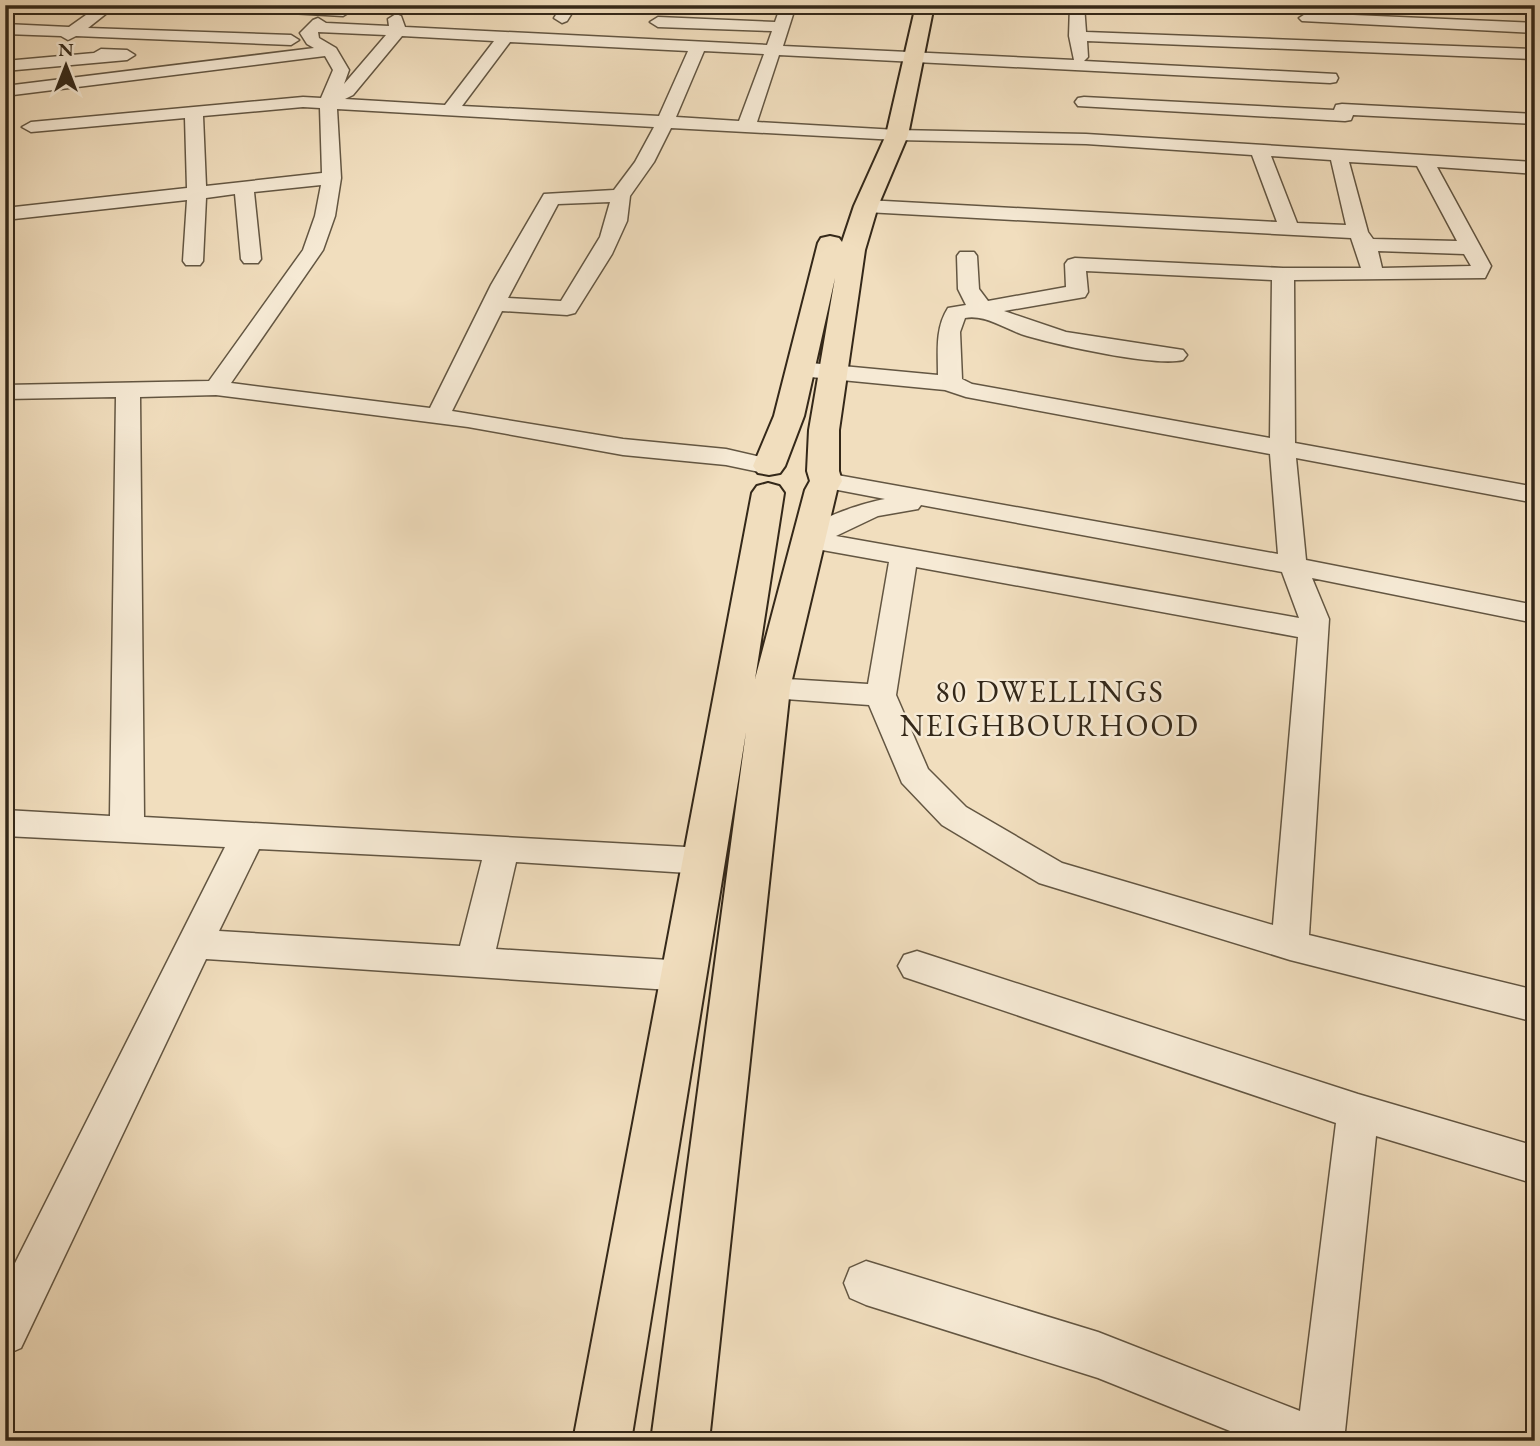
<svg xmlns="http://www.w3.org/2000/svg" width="1540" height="1446" font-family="'EB Garamond',serif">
  <rect width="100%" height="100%" fill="#f1debe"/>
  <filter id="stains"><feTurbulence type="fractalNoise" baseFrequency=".00286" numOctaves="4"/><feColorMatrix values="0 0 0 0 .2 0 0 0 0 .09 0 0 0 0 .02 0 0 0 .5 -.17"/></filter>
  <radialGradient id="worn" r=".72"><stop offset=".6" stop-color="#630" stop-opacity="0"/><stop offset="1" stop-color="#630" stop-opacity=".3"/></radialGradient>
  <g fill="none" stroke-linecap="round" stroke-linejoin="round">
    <g stroke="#635642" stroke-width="3">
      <g id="minor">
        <polygon points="100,5 117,5 88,28 291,35 299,40 291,45 76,36 68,40 61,36 5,34 5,24 69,27"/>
        <path d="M212,5C234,5 339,1 351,11L343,16L219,9Z"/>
        <polygon points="562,5 577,5 567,21 562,23 554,18"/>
        <path d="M781,5H796L783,46L1074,60L1069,36L1070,5H1084L1086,32L1535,49V59L1087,41L1088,57L1084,61L1336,74L1338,78L1336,82L1330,83L779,55L757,122L897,130L1086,134L1535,162V174L1437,167L1491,266L1485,278L1294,280L1295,443L1535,487V503L1296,458L1306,560L1535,605V623L1312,578L1329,619L1309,935L1535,990V1022L1290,960L1039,883L942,825L902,783L869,705L771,698L760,695L756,688L760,681L771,678L868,684L889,562L811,548L801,546L797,540C813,518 860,504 885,499L817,486L813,481L817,476L826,473L1278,554L1270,454L966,397L945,390L800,376L792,374L788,369L792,364L800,362L938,375C938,352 935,328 948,308L966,305L958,289L957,256L960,252H974L977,256L979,289L988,301L1066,287L1065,264L1068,260L1075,258L1283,268H1361L1351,238L866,212L856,206L866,200L1277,222L1252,155L1086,144L897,140L671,128L654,162L630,196L627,221L612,254L575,313L567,315L502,311L452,411L623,439L726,449L778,461L782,466L778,471L769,474L726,465L623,455L468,427L216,395L140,397L144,817L704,848L716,852L721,861L716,870L704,874L516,862L496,949L685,961L698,965L704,976L698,987L685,991L206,959L21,1348L5,1355V1283L225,847L5,836V810L110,816L116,397L5,399V385L209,381L303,250L315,216L321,185L254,192L261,259L258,263H244L241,259L235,194L206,198L203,261L200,265H186L183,261L187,200L5,220V208L187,188L185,118L31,132L22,127L31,122L303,97L321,98L333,70L325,56L5,96V86L314,48L307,44L300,33L313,20L318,18L326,23L389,26L388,19L396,14L401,16L405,27L767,45L772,31L658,27L650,22L658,17L775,22ZM318,32L386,35L344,84L349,70L336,48L319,38ZM402,36L494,41L445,105L345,99L353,95ZM510,42L688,51L659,116L462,106ZM704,51L764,54L739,121L676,117ZM303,107L320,108L322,173L206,186L203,116ZM337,109L654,127L635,162L614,190L544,194L491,285L430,408L231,383L323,250L335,216L341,178ZM1271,156L1331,160L1346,225L1297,223ZM1349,162L1417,166L1457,241L1373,239L1368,232ZM610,202L600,237L561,301L508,298L558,204ZM1378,251L1464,254L1471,266L1382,268ZM1086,271L1272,280L1270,438L972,384L962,379L960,332L965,318C986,314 1006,330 1027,336C1058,345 1155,367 1183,360L1187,355L1183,350L1066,332L1004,311L1085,297L1088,292ZM921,505L1282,572L1299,618L836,536L878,516L918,509ZM916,567L1298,637L1273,925L1062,863L966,807L928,769L896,695ZM259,849L482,860L460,946L219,931Z"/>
        <polygon points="1307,13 1535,23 1535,33 1302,21 1299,18"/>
        <polygon points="101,49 127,50 135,55 127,60 5,71 5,61 94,53"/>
        <polygon points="1084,97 1334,110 1336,105 1342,104 1535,114 1535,124 1353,115 1351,120 1345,121 1078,106 1075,102 1078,98"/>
        <polygon points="917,951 1358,1094 1535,1146 1535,1184 1376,1136 1344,1441 1255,1441 1098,1378 866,1305 850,1298 844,1283 850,1268 866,1261 1098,1332 1300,1411 1336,1123 904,977 898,966 904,955"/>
      </g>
    </g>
    <g stroke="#342819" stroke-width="4">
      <polygon id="major" points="916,5 934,5 908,135 878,206 865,250 839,430 839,471 842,481 837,490 790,688 709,1441 651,1441 746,732 631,1441 573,1441 752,493 757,486 768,483 779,486 784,493 755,679 805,490 810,481 807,471 809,430 835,278 804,416 785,466 780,473 769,475 758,473 753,466 774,416 818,243 821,238 830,236 839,238 842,242 854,206 886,135"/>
    </g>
    <use href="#minor" fill="#f6ead5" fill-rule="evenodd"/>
    <use href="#major" fill="#f1debe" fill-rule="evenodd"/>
  </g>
  <g text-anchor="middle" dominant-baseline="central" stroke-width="5" stroke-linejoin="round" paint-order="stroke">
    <g font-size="30" letter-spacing="2" fill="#342819" stroke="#f6ead5">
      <text x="1050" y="691">80 DWELLINGS<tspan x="1050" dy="34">NEIGHBOURHOOD</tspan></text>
    </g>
  </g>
  <rect width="1540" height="1446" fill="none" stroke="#f1debe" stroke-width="28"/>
  <rect x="7" y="7" width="1526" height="1432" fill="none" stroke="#342819" stroke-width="3.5"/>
  <rect x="14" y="14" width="1512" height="1418" fill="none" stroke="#342819" stroke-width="2"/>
  <g transform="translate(66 66)" stroke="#f6ead5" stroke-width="5" paint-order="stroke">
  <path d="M0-5L12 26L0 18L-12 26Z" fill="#342819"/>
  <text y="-10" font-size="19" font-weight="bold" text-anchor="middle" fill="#342819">N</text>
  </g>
  <rect width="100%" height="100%" filter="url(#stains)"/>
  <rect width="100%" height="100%" fill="url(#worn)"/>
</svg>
